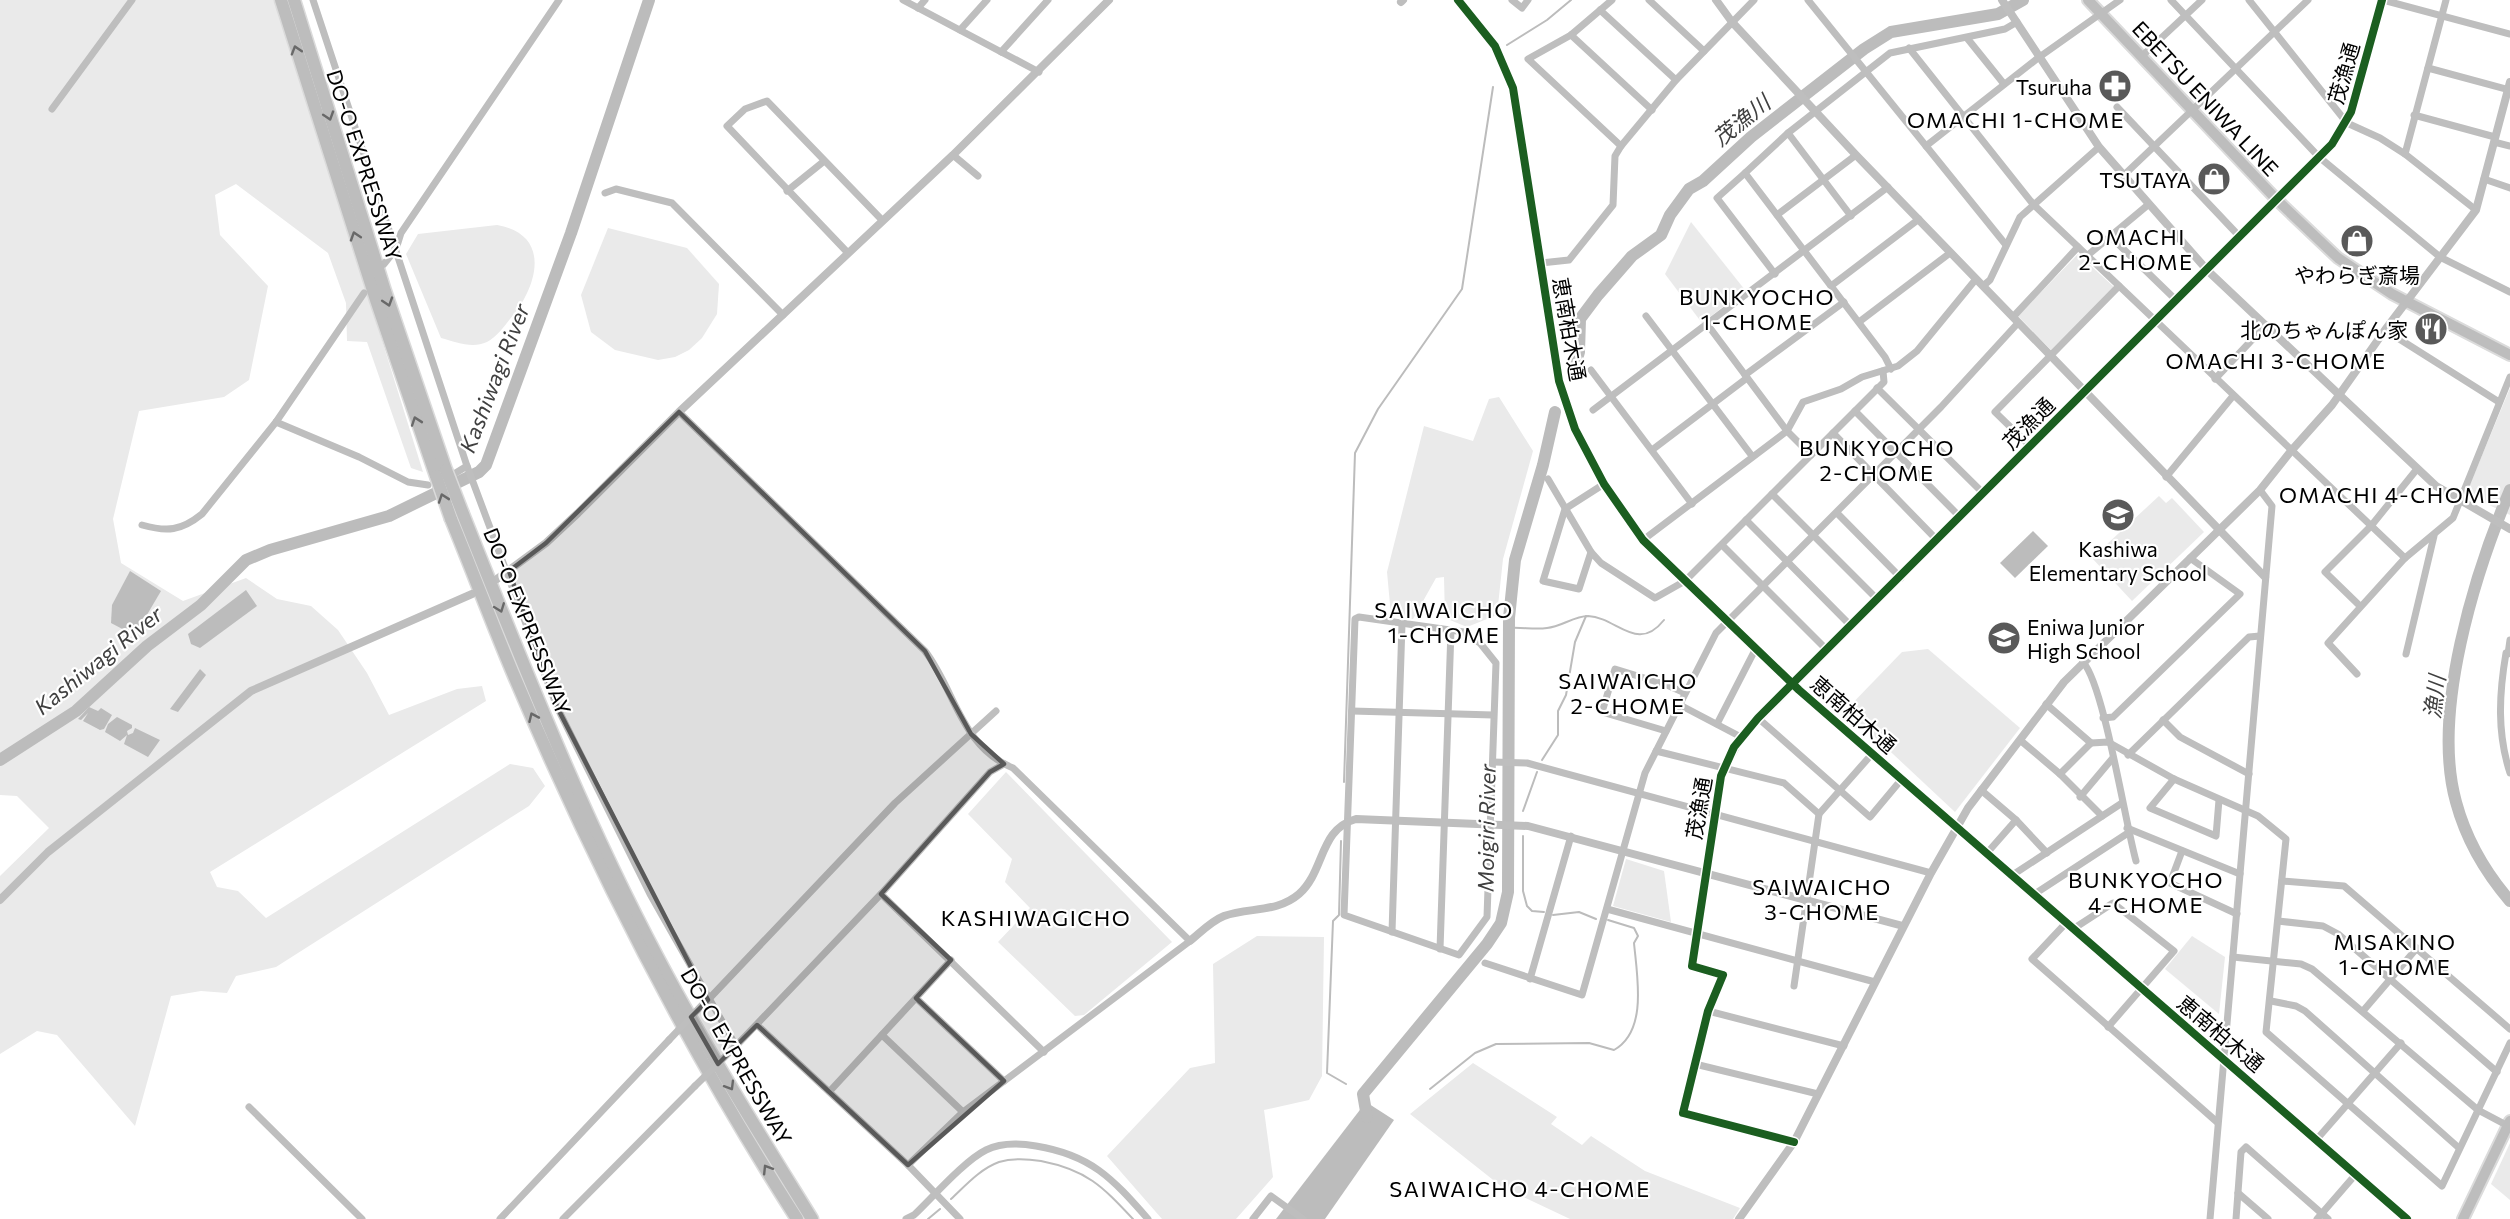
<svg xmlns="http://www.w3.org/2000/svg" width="2510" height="1219" font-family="Commissioner,'Noto Sans JP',sans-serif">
  <rect width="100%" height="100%" fill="#fff"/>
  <g fill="#eaeaea">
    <polygon points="0,0 276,0 423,472 411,468 367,342 347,341 346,303 328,253 236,184 215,195 220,235 268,286 249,380 224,397 139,411 113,519 121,563 183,601 246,578 277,599 311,606 338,630 367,673 389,715 457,689 482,686 486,701 210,872 217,887 238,891 266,918 510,764 533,768 545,786 529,806 276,967 236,976 227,993 201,991 171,996 135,1126 57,1035 37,1031 0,1054 0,876 49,828 17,796 0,795"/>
    <polygon points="1691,222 1745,290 1702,323 1665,274"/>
    <path d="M497,225C553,235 537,288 510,319C504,327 496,337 487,342C472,349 456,342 441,338L406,254L418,234Z"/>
    <polygon points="608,228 687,248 719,284 717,314 702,338 689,350 675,357 658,360 615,350 591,332 581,295"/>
    <polygon points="2078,254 2114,287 2052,351 2018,316"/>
    <polygon points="2510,388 2510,515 2466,494"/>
    <polygon points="1499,397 1533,451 1503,559 1497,615 1467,627 1445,618 1444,577 1436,578 1413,619 1391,615 1387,572 1424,426 1473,441 1489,399"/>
    <polygon points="2159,496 2166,503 2172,498 2204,532 2132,601 2092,558"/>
    <polygon points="1928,649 2020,728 1955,812 1846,710 1902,652"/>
    <polygon points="1006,772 1172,942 1084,1015 1075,1016 998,942 1030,908 1005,882 1012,859 968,814"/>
    <polygon points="1626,859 1664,871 1671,922 1613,906"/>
    <polygon points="1257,936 1324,937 1322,1076 1309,1100 1264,1110 1273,1177 1236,1219 1162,1219 1107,1156 1190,1068 1215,1063 1213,964"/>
    <polygon points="2192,936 2225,957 2219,1014 2165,969"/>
    <polygon points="1473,1063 1557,1117 1551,1124 1582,1145 1591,1136 1645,1171 1740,1208 1733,1219 1570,1219 1502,1187 1410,1114"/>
    <polygon points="2510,1143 2510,1200 2491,1184"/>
  </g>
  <g fill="#bcbcbc">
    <polygon points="2033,531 2048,546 2015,578 2000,563"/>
    <polygon points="130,571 161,591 138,630 130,633 111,623 112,605"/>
    <polygon points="246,590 257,606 200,648 191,644 188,634"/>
    <polygon points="200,669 206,675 178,712 170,709"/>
    <polygon points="89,707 98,711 101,708 112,715 104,729 100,730 83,721 88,713 81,720 78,719"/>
    <polygon points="117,717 132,725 132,728 127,731 128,735 133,733 135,728 160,740 148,757 124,744 127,735 120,741 105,732 108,724"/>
    <polygon points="1366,1102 1394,1120 1325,1219 1276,1219"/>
  </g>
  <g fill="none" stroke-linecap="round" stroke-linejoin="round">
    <g stroke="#bcbcbc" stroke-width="2">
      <polyline points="1507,45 1547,20 1571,0"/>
      <path d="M1509,628C1522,627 1535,630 1547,628C1561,627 1574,616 1588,616C1617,617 1637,654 1664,620"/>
      <polyline points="1542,760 1558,735 1558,711 1566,695 1575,642 1586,616"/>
      <polyline points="1344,782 1355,453 1378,409 1462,289 1493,87"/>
      <polyline points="1523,811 1537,772"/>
      <polyline points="1523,836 1523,891 1527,906 1532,911 1544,912"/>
      <polyline points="1341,841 1339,915 1333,921 1327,1073 1346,1084"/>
      <polyline points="1553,915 1579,912 1596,919"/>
      <path d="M1430,1089L1475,1053L1496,1044L1589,1043L1614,1050C1648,1031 1637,976 1634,943L1638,936L1634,928L1608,920"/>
      <path d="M951,1199C966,1185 980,1169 999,1162C1012,1158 1028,1159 1041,1161C1087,1170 1102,1186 1133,1219"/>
      <polyline points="928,1219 940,1209"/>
    </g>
    <g stroke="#bcbcbc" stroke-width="12">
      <polyline points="1573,372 1579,352 1580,319 1598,295 1632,256 1661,235 1670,215 1689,189 1703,181 1751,137 1864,49 1891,32 1998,14 2023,0"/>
      <path d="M2510,490C2475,573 2431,712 2456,802C2466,839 2485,872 2510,901"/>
      <polyline points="0,760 76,711 147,646 201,605 246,560 270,550 389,516 479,472 486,465 571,233 649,0"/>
      <polyline points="1367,1117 1363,1094 1487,944 1501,923 1508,892 1509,618 1515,560 1543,465 1555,412"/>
    </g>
    <g stroke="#dbdbdb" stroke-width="14">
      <g id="primary">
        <polyline points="2088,0 2277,200 2338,258 2392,294 2510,355"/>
        <polyline points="2463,1219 2510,1121"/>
      </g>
    </g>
    <g stroke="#dbdbdb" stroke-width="15">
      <g id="motorway">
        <polyline points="281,0 376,300 436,476"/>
        <polyline points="294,0 385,291 446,470"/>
        <path d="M463,514C523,664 582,815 658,958C705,1047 759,1133 812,1219"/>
        <path d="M451,519C472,570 491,621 512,671C591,858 688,1049 797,1219"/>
      </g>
    </g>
    <g stroke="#bebebe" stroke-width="7">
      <polyline points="313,0 467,466 557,707 650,894 736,1046 881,894 1044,1052"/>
      <polyline points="903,0 1039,72"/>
      <polyline points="1512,0 1522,8 1528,0"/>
      <polyline points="1612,0 1571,35 1528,59 1621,146"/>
      <polyline points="1649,0 1704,51"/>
      <polyline points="1808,0 2006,245"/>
      <polyline points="2171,0 2319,157 2440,257 2510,292"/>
      <polyline points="2249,0 2347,123 2380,138 2405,154 2476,210"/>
      <polyline points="2383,0 2510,34"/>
      <polyline points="918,8 925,0"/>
      <polyline points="1600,10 1676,80"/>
      <polyline points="960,30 987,0"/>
      <polyline points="1571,35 1652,110"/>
      <polyline points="1967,38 2004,84"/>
      <polyline points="1909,48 2033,204 2405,558"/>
      <polyline points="1001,52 1048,0"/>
      <polyline points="2142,56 2202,0"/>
      <polyline points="2428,68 2510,90"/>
      <polyline points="2117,107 2240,237"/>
      <polyline points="52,109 132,0"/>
      <polyline points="2414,115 2495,137"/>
      <polyline points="1788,133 1745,173 1885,357 1891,369"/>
      <polyline points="2494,142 2510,146"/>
      <polyline points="1926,146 2038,58 2120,0"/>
      <polyline points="2405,154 2446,0"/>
      <polyline points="953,155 978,176"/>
      <polyline points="1745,173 1717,198 1775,274"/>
      <polyline points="2124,175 2308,0"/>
      <polyline points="2484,179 2510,188"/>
      <polyline points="787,191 823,162"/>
      <polyline points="605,193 616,189 672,203 783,315"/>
      <polyline points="1777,215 1856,155"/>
      <polyline points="1851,216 1788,133 1890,53 2005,29 2017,22"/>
      <polyline points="2111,237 2177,301"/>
      <polyline points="848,253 727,126 745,109 767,101 882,220"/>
      <polyline points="2088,255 2149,204"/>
      <polyline points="1541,263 1569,260 1613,205 1615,156 1621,146 1676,80 1754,0"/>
      <polyline points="384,264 396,249 401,233 559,0"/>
      <polyline points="1831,286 1919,219"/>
      <polyline points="1983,286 1990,280 2020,217 2099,147"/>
      <polyline points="1646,316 1752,456"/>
      <polyline points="2013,317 2078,247"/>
      <polyline points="1859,322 1950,253"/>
      <polyline points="1707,324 1787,431 1811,455"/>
      <polyline points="2385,330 2499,402"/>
      <polyline points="1591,370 1692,504"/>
      <polyline points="1745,375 1844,302"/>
      <polyline points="2215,379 2266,325"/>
      <polyline points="1877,388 1983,493"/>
      <polyline points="1593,410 1888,187"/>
      <polyline points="1855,411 1960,517"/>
      <path d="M679,412L925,651C955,690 961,747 1013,768L1190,941L963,1112L908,1165"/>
      <polyline points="276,422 359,457 408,482 428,485"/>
      <polyline points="1833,433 1937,540"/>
      <polyline points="2030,446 1995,412 2119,286"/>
      <polyline points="1652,450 1747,378"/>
      <polyline points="454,474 467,466"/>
      <polyline points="2166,477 2233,396"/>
      <polyline points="1548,479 1591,552"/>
      <polyline points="1604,484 1565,509 1543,581 1579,589 1591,552 1601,563 1655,598 1685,581 1884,382 1883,371"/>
      <polyline points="1772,494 1878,600"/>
      <polyline points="1837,513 1901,578"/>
      <polyline points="1746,520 1851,626"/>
      <path d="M142,525C167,532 181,531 202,514L276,422L364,293"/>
      <polyline points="1643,540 1787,431 1803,402 1841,389 1862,377 1898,366 1917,351 1976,279"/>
      <polyline points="1722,545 1827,650"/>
      <polyline points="2360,606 2325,572 2371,526 2417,469"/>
      <polygon points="1359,617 1464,632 1480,643 1496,663 1487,917 1459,955 1344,915 1355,619"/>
      <path d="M2506,653C2499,694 2497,733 2510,773"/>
      <polyline points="2406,654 2434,536"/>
      <polyline points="2508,654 2510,640"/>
      <path d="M2083,662C2104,685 2125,822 2136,861"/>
      <polyline points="2357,674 2328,643 2405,558 2453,518 2510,377"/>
      <polyline points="2046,704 2091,743 2108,742 2174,779 2258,816 2286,839 2266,1032 2442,1186 2510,1043"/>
      <polyline points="1680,705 1741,737"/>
      <polyline points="1352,711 1493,715"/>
      <polyline points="1758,718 1870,817 1901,780"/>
      <polyline points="2103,718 2113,717 2240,594 2190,558"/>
      <polyline points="2163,720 2180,737 2249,774"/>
      <polyline points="1717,724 1755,650"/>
      <polyline points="1666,731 1602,712 1615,669 1667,685 1685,693"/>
      <polyline points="2020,740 2060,774 2102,816"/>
      <polyline points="1656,751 1784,783 1819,814"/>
      <polyline points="2128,755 2249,637 2260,636"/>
      <polyline points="1493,762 1527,763 1931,873"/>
      <polyline points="2060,774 2091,743"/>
      <polyline points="2174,779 2150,808 2216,836 2219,800"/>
      <polyline points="1981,790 2016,820 2047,853"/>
      <polyline points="2080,797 2112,759"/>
      <polyline points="2127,828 2240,874"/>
      <polyline points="2182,851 2170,883 2237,914"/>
      <polyline points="1987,853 2016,820"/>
      <polyline points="1706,873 1692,966 1723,975 1708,1011 1683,1113 1794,1142"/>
      <polyline points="2011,876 2122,803"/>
      <polyline points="2282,881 2344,886 2510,1029"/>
      <polyline points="881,894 990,772 1004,764"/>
      <polyline points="2033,895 2128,833"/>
      <polyline points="1607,909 1875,982"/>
      <polyline points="2278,921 2323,926 2338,934 2497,1072"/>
      <polyline points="2066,923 2032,959 2217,1122"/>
      <polyline points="2073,929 2113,903 2174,951 2108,1027"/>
      <polyline points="1392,932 1402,624"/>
      <polyline points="1440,949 1451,630"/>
      <polyline points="2233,957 2301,964 2312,969 2478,1110 2510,1127"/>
      <polyline points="1485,963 1582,995 1645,773 1716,633 1941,407 2018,323"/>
      <polyline points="1530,979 1571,836"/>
      <polyline points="1794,986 1819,814 1872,754"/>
      <polyline points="916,998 1004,1081"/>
      <polyline points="2271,1001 2296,1006 2305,1011 2459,1148"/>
      <polyline points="706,1002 895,803 996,711"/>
      <polyline points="1708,1011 1844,1046"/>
      <polyline points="2363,1011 2417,948"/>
      <polyline points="757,1025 908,1165 960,1219"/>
      <polyline points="882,1035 963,1112"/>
      <polyline points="1695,1064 1818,1094"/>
      <polyline points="830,1091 951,960"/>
      <polyline points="249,1107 362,1219"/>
      <polyline points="2317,1139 2401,1043"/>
      <polyline points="2238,1193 2268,1219"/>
      <polyline points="500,1219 669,1040"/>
      <polyline points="563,1219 695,1086"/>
      <path d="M906,1219L914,1215C933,1197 964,1161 986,1150C1002,1142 1019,1143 1036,1146C1091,1155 1112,1178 1148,1219"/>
      <polyline points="1253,1219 1271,1196 1303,1219"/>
      <polyline points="2210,1219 2272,506 2260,490"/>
      <polyline points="2236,1219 2241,1152 2246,1147 2328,1219"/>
      <polyline points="2317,1219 2356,1174"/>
    </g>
    <g stroke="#bebebe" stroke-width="8">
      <polyline points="1458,0 1495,46 1513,88 1559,381 1575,429 1604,484 1643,540 1799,690 2407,1219"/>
      <polyline points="1716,0 1732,22 1856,155 2265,577"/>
      <polyline points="2002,0 2099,147 2208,271 2436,486 2510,529"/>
      <polyline points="1401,2 1403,0"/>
      <polyline points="497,579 546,543 578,513 679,412 953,155 1109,0"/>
      <polyline points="1706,873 1721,776 1741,737 2332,144 2351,112 2382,0"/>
      <polyline points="0,900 48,852 251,691 472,594"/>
      <path d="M1190,941C1200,933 1211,921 1224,916C1249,907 1277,913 1299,894C1325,871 1319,829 1356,819L1528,826L1903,926"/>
      <polyline points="1739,1219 1794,1142 1931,873 1968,808 2064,682 2260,490 2291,451 2332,405 2385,330 2476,210 2510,82"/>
    </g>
    <use href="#primary" stroke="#bdbdbd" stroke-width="10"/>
    <use href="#motorway" stroke="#bdbdbd" stroke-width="12"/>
    <g stroke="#dbdbdb" stroke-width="15" stroke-linecap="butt">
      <g id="motorway-bridge">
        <polyline points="446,470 463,514"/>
        <polyline points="436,476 451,519"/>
      </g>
    </g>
    <g stroke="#bebebe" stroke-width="7">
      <polyline points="669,1040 705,1002"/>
      <polyline points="695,1086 736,1046"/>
    </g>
    <use href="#motorway-bridge" stroke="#bdbdbd" stroke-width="12"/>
    <g stroke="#fff" stroke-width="11">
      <g id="cycleway">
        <polyline points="1458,0 1495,46 1513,88 1559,381 1575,429 1604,484 1643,540 1799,690 2407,1219"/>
        <polyline points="1794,1142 1683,1113 1708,1011 1723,975 1692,966 1721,776 1734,747 1758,718 2332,144 2351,112 2382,0"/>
      </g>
    </g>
    <use href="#cycleway" stroke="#1b5e20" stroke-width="8"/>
  </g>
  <defs><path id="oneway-chevron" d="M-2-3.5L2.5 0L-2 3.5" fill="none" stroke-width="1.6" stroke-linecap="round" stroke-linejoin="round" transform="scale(1.5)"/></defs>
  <g stroke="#686868">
    <use href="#oneway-chevron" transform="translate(296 50) rotate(-107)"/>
    <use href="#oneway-chevron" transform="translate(329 116) rotate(72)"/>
    <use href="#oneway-chevron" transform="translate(355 236) rotate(-108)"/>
    <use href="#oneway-chevron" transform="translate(388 302) rotate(72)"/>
    <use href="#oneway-chevron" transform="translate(416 421) rotate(-109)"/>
    <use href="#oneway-chevron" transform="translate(443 498) rotate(-109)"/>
    <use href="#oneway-chevron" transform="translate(500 608) rotate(69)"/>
    <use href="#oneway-chevron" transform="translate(533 717) rotate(-114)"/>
    <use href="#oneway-chevron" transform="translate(730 1086) rotate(59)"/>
    <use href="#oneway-chevron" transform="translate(767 1169) rotate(-122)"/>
  </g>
  <path fill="#595959" fill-opacity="0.2" stroke="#595959" stroke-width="4.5" stroke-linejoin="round" d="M679,412L925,651L971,734L1004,764L990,772L881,894L951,960L916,998L1004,1081L908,1165L757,1025L718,1064L691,1017L708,1000L557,707L509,571L546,543Z"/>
  <defs>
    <g id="pharmacy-disc" transform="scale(1.725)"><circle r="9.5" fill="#595959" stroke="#fff"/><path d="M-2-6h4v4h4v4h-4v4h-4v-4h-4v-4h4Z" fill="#fff"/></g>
    <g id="shop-disc" transform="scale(1.725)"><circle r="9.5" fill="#595959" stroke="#fff"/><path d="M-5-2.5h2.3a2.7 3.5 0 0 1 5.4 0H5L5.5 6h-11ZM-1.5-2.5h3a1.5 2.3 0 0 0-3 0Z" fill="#fff"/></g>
    <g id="restaurant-disc" transform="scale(1.725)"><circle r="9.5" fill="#595959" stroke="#fff"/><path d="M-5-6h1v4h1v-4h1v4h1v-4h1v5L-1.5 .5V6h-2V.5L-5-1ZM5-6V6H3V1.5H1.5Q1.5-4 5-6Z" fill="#fff"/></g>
    <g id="school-disc" transform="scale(1.725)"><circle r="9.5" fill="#595959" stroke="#fff"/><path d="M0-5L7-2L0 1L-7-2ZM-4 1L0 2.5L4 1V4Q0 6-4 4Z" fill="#fff"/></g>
  </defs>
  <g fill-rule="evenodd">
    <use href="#pharmacy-disc" x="2115" y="86"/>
    <use href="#shop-disc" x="2214" y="179"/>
    <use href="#shop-disc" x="2357" y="241"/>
    <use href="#restaurant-disc" x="2431" y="329"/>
    <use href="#school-disc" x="2118" y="515"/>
    <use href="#school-disc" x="2004" y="638"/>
  </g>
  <g text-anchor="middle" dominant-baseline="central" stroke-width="4.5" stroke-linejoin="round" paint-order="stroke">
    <g font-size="21" fill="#000" stroke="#fff">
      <text transform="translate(2343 73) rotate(-74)">茂漁通</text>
      <text transform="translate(2206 98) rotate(47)">EBETSU ENIWA LINE</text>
      <text transform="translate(365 165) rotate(72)">DO-O EXPRESSWAY</text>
      <text transform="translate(1570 329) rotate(80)">恵南柏木通</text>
      <text transform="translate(2028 423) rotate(-45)">茂漁通</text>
      <text transform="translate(528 621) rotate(68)">DO-O EXPRESSWAY</text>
      <text transform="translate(1854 714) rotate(41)">恵南柏木通</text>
      <text transform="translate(1698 808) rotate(-80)">茂漁通</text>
      <text transform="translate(2221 1033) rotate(40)">恵南柏木通</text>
      <text transform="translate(737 1056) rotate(60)">DO-O EXPRESSWAY</text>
    </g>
    <g font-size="21" fill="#000" stroke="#fff" text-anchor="end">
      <text x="2092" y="86">Tsuruha</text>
      <text x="2191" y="179">TSUTAYA</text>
      <text x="2357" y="274" text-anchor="middle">やわらぎ斎場</text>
      <text x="2408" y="329">北のちゃんぽん家</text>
      <text x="2118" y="548" text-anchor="middle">Kashiwa<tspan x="2118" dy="24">Elementary School</tspan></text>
      <text x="2027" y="626" text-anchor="start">Eniwa Junior<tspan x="2027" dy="24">High School</tspan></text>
    </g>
    <g font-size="22" letter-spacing="1.5" fill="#000" stroke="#fff">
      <text x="2016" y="119">OMACHI 1-CHOME</text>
      <text x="2136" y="236">OMACHI<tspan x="2136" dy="25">2-CHOME</tspan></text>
      <text x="1757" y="296">BUNKYOCHO<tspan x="1757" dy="25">1-CHOME</tspan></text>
      <text x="2276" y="360">OMACHI 3-CHOME</text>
      <text x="1877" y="447">BUNKYOCHO<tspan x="1877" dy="25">2-CHOME</tspan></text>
      <text x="2390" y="494">OMACHI 4-CHOME</text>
      <text x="1444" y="609">SAIWAICHO<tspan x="1444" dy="25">1-CHOME</tspan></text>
      <text x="1628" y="680">SAIWAICHO<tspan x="1628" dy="25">2-CHOME</tspan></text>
      <text x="2146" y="879">BUNKYOCHO<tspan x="2146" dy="25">4-CHOME</tspan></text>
      <text x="1822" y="886">SAIWAICHO<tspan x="1822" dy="25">3-CHOME</tspan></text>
      <text x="1036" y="917">KASHIWAGICHO</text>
      <text x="2395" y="941">MISAKINO<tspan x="2395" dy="25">1-CHOME</tspan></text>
      <text x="1520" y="1188">SAIWAICHO 4-CHOME</text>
    </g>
    <g font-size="22" font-style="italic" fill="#404040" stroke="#fff">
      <text transform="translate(1741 120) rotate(-39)">茂漁川</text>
      <text transform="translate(494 378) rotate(-69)">Kashiwagi River</text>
      <text transform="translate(98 660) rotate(-39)">Kashiwagi River</text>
      <text transform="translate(2434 697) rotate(-83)">漁川</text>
      <text transform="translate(1486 828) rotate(-89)">Moigiri River</text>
    </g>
  </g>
</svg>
